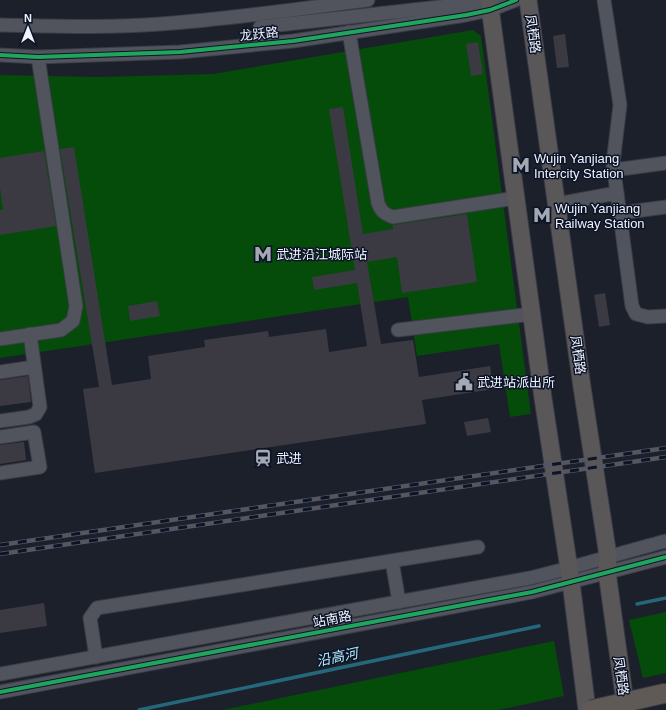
<svg xmlns="http://www.w3.org/2000/svg" width="666" height="710" font-family="Arial,'Noto Sans SC',sans-serif">
  <rect width="100%" height="100%" fill="#1b202b"/>
  <g fill="#054b09">
    <polygon points="473,30 481,36 531,414 510,417 499,344 417,356 408,297 0,358 0,75 99,77 213,74"/>
    <polygon points="666,612 666,673 643,678 629,620"/>
    <polygon points="554,641 564,696 498,710 223,710"/>
  </g>
  <g fill="none" stroke-linecap="round" stroke-linejoin="round">
    <g stroke="#25687b" stroke-width="3.5">
      <polyline points="637,604 666,598"/>
      <polyline points="139,710 539,626"/>
    </g>
  </g>
  <g fill="#3b3a43">
    <polygon points="565,34 569,67 557,68 553,36"/>
    <polygon points="478,42 483,74 471,76 466,44"/>
    <polygon points="343,107 363,234 393,229 393,225 467,214 477,282 402,293 397,257 367,262 381,344 413,340 419,377 490,366 494,389 422,400 426,424 95,473 83,389 99,387 60,149 74,147 112,385 151,379 148,356 205,347 204,340 268,331 269,337 326,329 329,352 367,346 357,283 314,290 312,277 355,270 329,109"/>
    <polygon points="44,151 56,226 0,235 0,210 3,210 0,187 0,158"/>
    <polygon points="605,293 610,325 599,327 594,295"/>
    <polygon points="157,301 160,316 130,321 128,306"/>
    <polygon points="28,376 31,402 0,406 0,380"/>
    <polygon points="488,418 491,432 467,436 464,422"/>
    <polygon points="24,442 26,460 0,464 0,445"/>
    <polygon points="44,603 47,626 0,633 0,610"/>
  </g>
  <g fill="none" stroke-linecap="round" stroke-linejoin="round">
    <g stroke="#3a3c46" stroke-width="15">
      <g id="minor">
        <polyline points="604,0 620,105 613,163 632,306 636,314 648,317 666,316"/>
        <path d="M0,25C53,26 107,28 160,24C230,19 299,9 368,0"/>
        <polyline points="260,27 493,1"/>
        <path d="M349,32L378,203C381,211 384,214 393,217L516,198"/>
        <polyline points="0,55 38,57 180,52 293,41 466,15 490,10 516,0"/>
        <polyline points="614,170 666,163"/>
        <polyline points="557,204 617,193"/>
        <polyline points="620,213 666,207"/>
        <polyline points="398,330 532,314"/>
        <polyline points="0,339 61,330 73,321 76,306 38,57"/>
        <polyline points="0,372 34,367"/>
        <polyline points="0,421 29,417 36,414 40,407 30,334"/>
        <polyline points="0,437 34,432 40,467 0,473"/>
        <polyline points="392,561 399,602"/>
        <polyline points="96,657 90,618 97,608 478,547"/>
        <path d="M0,674L530,578C576,567 620,553 666,541"/>
        <polyline points="0,692 532,592 666,557"/>
      </g>
    </g>
    <g stroke="#3a3c46" stroke-width="19">
      <g id="major">
        <polyline points="489,0 543,398 571,582 587,710"/>
        <polyline points="528,0 582,387 608,556 607,572 626,710"/>
      </g>
    </g>
    <use href="#minor" stroke="#51545c" stroke-width="13"/>
    <use href="#major" stroke="#5a5759" stroke-width="17"/>
    <g stroke="#545761" stroke-width="4.5">
      <g id="rail">
        <polyline points="0,545 666,448"/>
        <polyline points="0,554 666,457"/>
      </g>
    </g>
    <use href="#rail" stroke="#0d1427" stroke-width="3" stroke-dasharray="9" stroke-linecap="butt"/>
    <g stroke="#3a3c46" stroke-width="21" stroke-linecap="butt">
      <polyline id="highway-bridge" points="591,710 666,693"/>
    </g>
    <use href="#highway-bridge" stroke="#605a56" stroke-width="19"/>
    <g stroke="#0d1427" stroke-width="6">
      <g id="cycleway">
        <polyline points="0,55 38,57 180,52 293,41 466,15 490,10 516,0"/>
        <polyline points="0,692 532,592 666,557"/>
      </g>
    </g>
    <use href="#cycleway" stroke="#20a55d" stroke-width="4"/>
  </g>
  <defs>
    <g id="metro-bare" transform="scale(1.38)"><path d="M-5.5 5V-5H-3L0 0L3-5H5.5V5H3V-.5L0 4L-3-.5V5Z" fill="#a4a9b4" stroke="#0d1427" stroke-width="2.5" paint-order="stroke"/></g>
    <g id="civic-bare" transform="scale(1.38)"><path d="M-.6-6.5H3V-4.5H.6V-3L4-1V1h2V6H-6V1h2V-1L-.6-3ZM-1.2 2.5V6h2.4V2.5Z" fill="#a4a9b4" stroke="#0d1427" stroke-width="2.5" paint-order="stroke"/></g>
    <g id="station-bare" transform="scale(1.38)"><path d="M-3-6H3Q5-6 5-4V2Q5 4 3 4L4.5 6H3L1.5 4h-3L-3 6H-4.5L-3 4Q-5 4-5 2V-4Q-5-6-3-6ZM-3.5-4v3h7v-3ZM-3.5 1v1.5H-2V1ZM2 1v1.5H3.5V1Z" fill="#a4a9b4" stroke="#0d1427" stroke-width="2.5" paint-order="stroke"/></g>
  </defs>
  <g fill-rule="evenodd">
    <use href="#metro-bare" x="521" y="165"/>
    <use href="#metro-bare" x="542" y="215"/>
    <use href="#metro-bare" x="263" y="254"/>
    <use href="#civic-bare" x="464" y="382"/>
    <use href="#station-bare" x="263" y="458"/>
  </g>
  <g text-anchor="middle" dominant-baseline="central" stroke-width="3" stroke-linejoin="round" paint-order="stroke">
    <g font-size="13" fill="#eef3fe" stroke="#0d1427">
      <text transform="translate(259 34) rotate(-6)">龙跃路</text>
      <text transform="translate(533 34) rotate(82)">凤栖路</text>
      <text transform="translate(578 355) rotate(82)">凤栖路</text>
      <text transform="translate(332 619) rotate(-11)">站南路</text>
      <text transform="translate(621 676) rotate(82)">凤栖路</text>
    </g>
    <g font-size="13" fill="#eef3fe" stroke="#0d1427" text-anchor="start">
      <text x="534" y="158">Wujin Yanjiang<tspan x="534" dy="15">Intercity Station</tspan></text>
      <text x="555" y="208">Wujin Yanjiang<tspan x="555" dy="15">Railway Station</tspan></text>
      <text x="276" y="254">武进沿江城际站</text>
      <text x="477" y="382">武进站派出所</text>
      <text x="276" y="458">武进</text>
    </g>
    <g font-size="14" font-style="italic" fill="#b2ebfe" stroke="#0d1427">
      <text transform="translate(337 657) rotate(-12)">沿高河</text>
    </g>
  </g>
  <g transform="translate(28 28)" stroke="#0d1427" stroke-width="3" paint-order="stroke">
  <path d="M0-3L7 15L0 10L-7 15Z" fill="#eef3fe"/>
  <text y="-6" font-size="11" font-weight="bold" text-anchor="middle" fill="#eef3fe">N</text>
  </g>
</svg>
